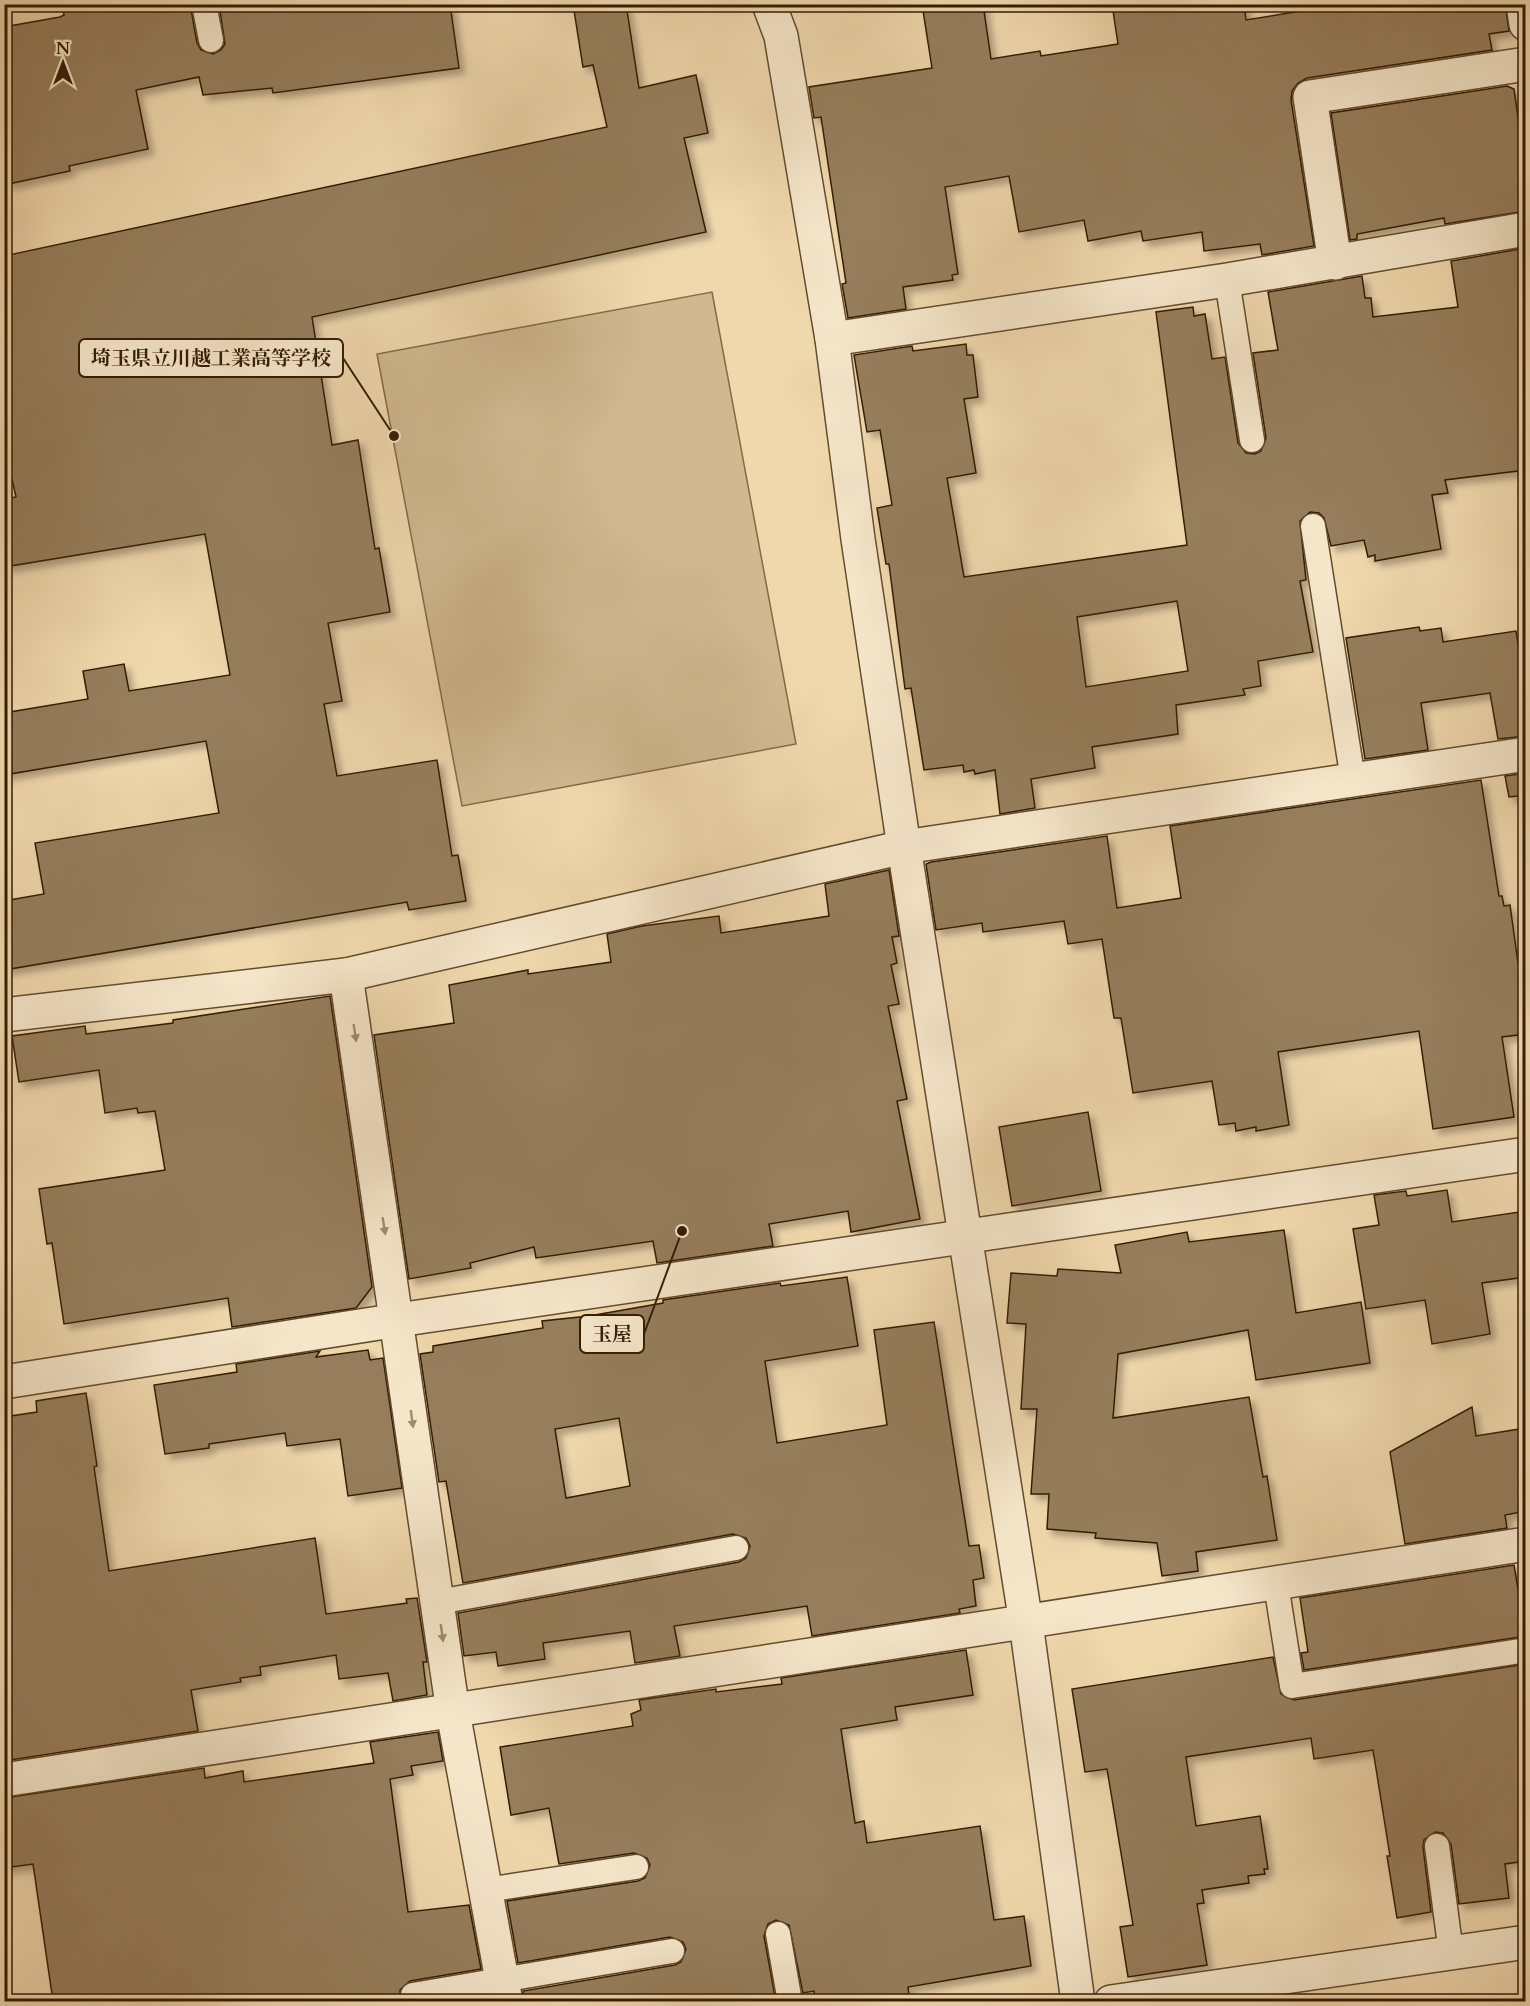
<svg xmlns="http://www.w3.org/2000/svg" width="1530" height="2006" font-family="Cardo,'Noto Serif JP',serif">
  <defs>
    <filter id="shadow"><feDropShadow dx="5.5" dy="5.5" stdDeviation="3" flood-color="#0004"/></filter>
  </defs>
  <rect width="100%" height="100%" fill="#f0d8ad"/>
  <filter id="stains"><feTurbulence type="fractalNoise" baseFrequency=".00333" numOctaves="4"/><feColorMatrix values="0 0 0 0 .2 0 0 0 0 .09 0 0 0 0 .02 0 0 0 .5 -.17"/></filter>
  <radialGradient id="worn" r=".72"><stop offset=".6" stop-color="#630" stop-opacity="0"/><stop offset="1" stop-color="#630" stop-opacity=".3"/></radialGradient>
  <polygon fill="#d0b890" stroke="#826a4a" stroke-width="1.5" points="712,292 796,744 462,806 377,354"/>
  <g fill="#967e5c" stroke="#341d04" stroke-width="1.5" fill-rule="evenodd" filter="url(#shadow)">
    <polygon points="62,4 190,4 197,43 201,50 213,54 221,50 225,44 219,4 450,4 459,68 273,93 272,88 203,95 199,77 136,90 148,149 69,166 70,171 8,184 4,166 4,27 60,17 64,15"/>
    <polygon points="573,4 626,4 639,88 696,75 708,133 684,138 706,232 312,317 332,445 358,440 375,549 379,548 390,612 328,623 342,701 324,704 337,776 437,760 452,856 458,855 466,901 409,910 407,902 4,970 4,901 44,894 35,843 219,813 206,741 4,775 4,713 88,699 83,671 124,664 129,691 230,675 205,534 4,567 4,499 16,497 4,444 4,256 607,127 593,65 583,67"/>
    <polygon points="922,4 983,4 991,59 1040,51 1041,56 1118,44 1112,4 1244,4 1246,20 1343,4 1505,4 1509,31 1489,34 1492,50 1307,78 1298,83 1292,91 1291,100 1314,246 1262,255 1260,244 1204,251 1202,232 1143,241 1141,231 1088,241 1084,220 1019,232 1009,176 945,187 958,274 952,275 953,280 903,287 906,309 848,318 842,284 846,283 821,117 814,118 809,87 932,68"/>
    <polygon points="1507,86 1514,89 1526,174 1526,211 1445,224 1444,218 1357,234 1357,239 1350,240 1331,113"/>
    <path d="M1526,248V470L1445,480L1448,493L1432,495L1441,549L1375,561V555L1368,557L1364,540L1331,546L1324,518L1319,513L1310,512L1300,521L1306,580L1300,581L1313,652L1258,661L1261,686L1243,689L1245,695L1176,705L1178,734L1092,747L1095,768L1031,779L1035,808L1000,814L995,770L975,774L974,770L964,772L963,765L924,770L911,688L905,689L889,564H886L877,508L892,505L880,430L867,432L854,355L912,346L913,351L966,344L967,355H973L978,397L964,399L976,473L947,478L964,577L1187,545L1156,312L1193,307L1194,316L1205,314L1212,359L1225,357L1238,443L1246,453L1255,454L1261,451L1266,438L1253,353L1278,350L1268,292L1362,276L1365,298H1371L1373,317L1458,307L1451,261ZM1177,601L1188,671L1086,687L1077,617Z"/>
    <polygon points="1419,627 1420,631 1441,628 1443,642 1516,631 1526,695 1526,736 1498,739 1490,693 1421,703 1428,750 1365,759 1346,638"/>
    <polygon points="1526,773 1526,795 1509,797 1505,776"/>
    <polygon points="1481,780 1499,896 1502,896 1504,906 1510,905 1518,963 1526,962 1526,1034 1502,1037 1514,1117 1433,1129 1419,1031 1278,1052 1289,1125 1256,1131 1256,1127 1236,1131 1235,1123 1219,1125 1212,1081 1133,1093 1121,1018 1114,1018 1102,939 1068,944 1064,921 983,932 982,923 936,930 926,864 931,862 1107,836 1117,908 1181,898 1170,826"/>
    <polygon points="889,870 899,936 892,937 897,963 891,965 899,1004 888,1006 907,1099 897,1101 920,1219 851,1232 848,1211 769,1224 773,1246 657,1263 653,1241 536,1258 534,1247 470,1263 471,1268 409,1279 374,1035 454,1023 449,985 528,970 528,974 611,962 607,934 642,926 719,916 721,933 829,916 825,884"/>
    <polygon points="330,996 372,1287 356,1308 232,1327 228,1298 64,1324 52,1243 47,1244 39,1189 165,1170 155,1111 138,1113 137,1108 105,1113 99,1070 19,1082 12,1036 85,1026 86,1034 173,1023 173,1020"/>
    <polygon points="1088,1112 1101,1191 1012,1206 999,1127"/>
    <polygon points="1447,1190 1452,1222 1526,1211 1526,1277 1482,1283 1490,1334 1432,1344 1425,1300 1366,1309 1353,1229 1379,1225 1374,1195 1406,1191 1407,1196"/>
    <polygon points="1284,1230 1296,1313 1361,1302 1370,1363 1256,1380 1248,1330 1118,1354 1113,1418 1249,1397 1263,1477 1267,1476 1277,1540 1196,1552 1198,1571 1162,1576 1157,1543 1095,1538 1096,1533 1047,1529 1049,1494 1031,1494 1037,1409 1021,1409 1026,1324 1007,1323 1011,1273 1057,1276 1058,1269 1121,1273 1115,1245 1187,1232 1189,1242"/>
    <path d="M847,1277L858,1346L765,1361L777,1443L887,1425L874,1330L934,1322L969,1546L979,1545L984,1578L973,1580L976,1606L959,1609L960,1613L812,1636L807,1606L674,1626L680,1656L635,1663L630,1631L543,1643L545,1659L498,1666L496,1652L464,1656L458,1613L739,1562L746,1558L750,1546L746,1538L733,1534L463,1583L446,1481L439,1482L420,1354L433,1352V1346L543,1328L542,1321L589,1316L663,1303V1300L780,1283L781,1286ZM619,1418L630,1486L566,1498L555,1429Z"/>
    <polygon points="368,1350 370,1360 383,1358 402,1488 348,1496 340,1439 287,1446 285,1433 209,1444 209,1448 165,1454 154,1385 237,1372 236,1364 320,1351 316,1357"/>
    <polygon points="86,1393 97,1466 94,1467 109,1571 315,1538 326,1614 407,1603 406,1599 417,1598 427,1662 423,1662 427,1695 393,1701 388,1673 339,1679 336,1655 260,1667 261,1675 240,1678 241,1682 191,1690 198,1731 4,1761 4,1417 37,1412 36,1401"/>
    <polygon points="1472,1407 1476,1436 1526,1428 1526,1511 1505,1515 1507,1528 1405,1544 1390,1452"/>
    <polygon points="1514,1565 1526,1636 1304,1670 1301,1653 1308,1652 1300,1598"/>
    <polygon points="966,1650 973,1695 895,1707 897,1720 841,1729 855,1823 864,1821 867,1843 980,1826 994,1920 1024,1916 1031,1966 908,1987 909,1995 868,2001 816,2001 814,1991 803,1993 789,1925 776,1920 768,1924 764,1936 775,1997 747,2001 524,2001 523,1991 675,1965 681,1962 686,1949 683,1942 670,1937 518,1963 507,1901 638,1881 645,1878 650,1865 647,1858 634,1853 559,1864 549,1808 511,1815 500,1747 633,1726 631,1714 641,1710 639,1700 716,1689 716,1692 782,1684 781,1678"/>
    <polygon points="1273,1657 1281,1694 1294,1700 1526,1664 1526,1861 1505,1864 1509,1898 1459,1904 1451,1844 1443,1833 1435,1832 1424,1840 1423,1847 1431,1912 1397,1918 1387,1856 1390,1856 1373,1750 1314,1759 1311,1738 1186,1757 1196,1826 1260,1816 1268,1869 1264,1869 1265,1874 1248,1876 1249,1883 1202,1890 1204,1903 1197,1904 1207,1965 1128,1977 1120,1927 1133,1925 1107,1769 1085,1772 1072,1689"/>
    <polygon points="438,1732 443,1761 411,1766 413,1775 390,1779 408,1912 469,1905 481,1969 410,1981 400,1990 401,2001 53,2001 33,1864 4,1868 4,1798 204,1768 205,1778 243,1771 244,1782 374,1763 370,1742"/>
  </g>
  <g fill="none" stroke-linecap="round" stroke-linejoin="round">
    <g stroke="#634c2e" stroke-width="27">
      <g id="service">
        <polyline points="204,4 211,40"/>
        <polyline points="1227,280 1252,440"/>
        <polyline points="1313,526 1353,780"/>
        <polyline points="1276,1584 1292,1686 1526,1650"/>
        <polyline points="438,1602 736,1548"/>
        <polyline points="1437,1846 1451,1953"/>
        <polyline points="486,1890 636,1867"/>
        <polyline points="778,1934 790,2002"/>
        <polyline points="413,1995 672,1951"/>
      </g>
    </g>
    <g stroke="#634c2e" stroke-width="36">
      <g id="minor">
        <polyline points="1523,4 1526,24"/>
        <polyline points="1335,263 1310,97 1526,64"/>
        <polyline points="832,339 1227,280 1526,229"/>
        <polyline points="346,975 453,1712 506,2002"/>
        <polyline points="4,1015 346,975 904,847 1526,754"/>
        <polyline points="4,1382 398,1320 1526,1154"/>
        <polyline points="4,1780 1526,1544"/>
        <polyline points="1111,2002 1526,1942"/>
      </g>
    </g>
    <g stroke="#634c2e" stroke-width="36">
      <polyline id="tertiary" points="769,4 781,36 832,339 858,539 904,847 1026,1623 1078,2002"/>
    </g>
    <use href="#service" stroke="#f5e6ca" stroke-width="24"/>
    <use href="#minor" stroke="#f5e6ca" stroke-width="33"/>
    <use href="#tertiary" stroke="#f5e6ca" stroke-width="33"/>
  </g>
  <defs><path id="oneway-solid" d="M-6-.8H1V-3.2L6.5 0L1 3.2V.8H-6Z" transform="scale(1.5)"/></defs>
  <g fill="#9e8c71">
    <use href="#oneway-solid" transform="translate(355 1033) rotate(81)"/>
    <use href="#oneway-solid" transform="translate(384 1226) rotate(81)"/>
    <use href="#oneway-solid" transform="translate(412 1419) rotate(82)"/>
    <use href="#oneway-solid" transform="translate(442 1633) rotate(82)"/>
  </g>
  <path fill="none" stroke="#341d04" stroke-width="2" d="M394 436L343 358M682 1231L644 1334"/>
  <g fill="#341d04" stroke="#f5e6ca" stroke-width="2">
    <circle cx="394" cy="436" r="6"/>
    <circle cx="682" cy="1231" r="6"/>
  </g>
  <g fill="#f5e6ca" stroke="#341d04" stroke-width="2">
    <rect x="79" y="339" width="264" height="38" rx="6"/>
    <rect x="580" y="1315" width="64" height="38" rx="6"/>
  </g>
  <g font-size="20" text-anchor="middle" font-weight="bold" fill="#341d04">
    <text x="211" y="365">埼玉県立川越工業高等学校</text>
    <text x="612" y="1341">玉屋</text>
  </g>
  <rect width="1530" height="2006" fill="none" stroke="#f0d8ad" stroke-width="24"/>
  <rect x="6" y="6" width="1518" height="1994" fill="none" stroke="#341d04" stroke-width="3"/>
  <rect x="12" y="12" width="1506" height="1982" fill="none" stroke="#341d04" stroke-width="1.5"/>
  <g transform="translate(63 63)" stroke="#f5e6ca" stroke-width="4.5" paint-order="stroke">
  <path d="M0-4.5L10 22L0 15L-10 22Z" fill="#341d04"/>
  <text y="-9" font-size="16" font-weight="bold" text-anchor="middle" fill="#341d04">N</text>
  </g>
  <rect width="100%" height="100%" filter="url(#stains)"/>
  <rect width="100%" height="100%" fill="url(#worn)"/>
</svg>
